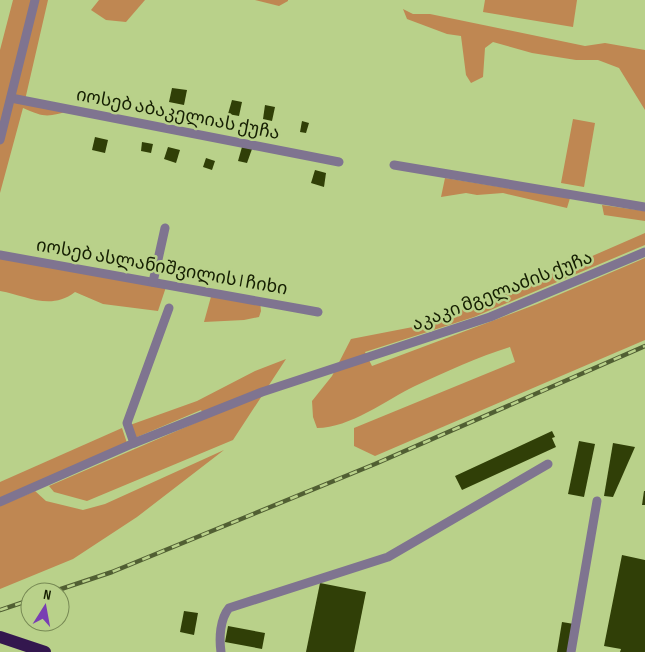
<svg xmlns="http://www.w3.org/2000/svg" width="645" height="652" font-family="'Sofia Sans Condensed','Noto Sans Georgian',sans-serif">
  <rect width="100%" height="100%" fill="#b9d18a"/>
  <g fill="#bf8752">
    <path d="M13,0H48L25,100L72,110C48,117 45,118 23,108L0,193V50Z"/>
    <polygon points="99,0 145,0 126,22 106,20 91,10"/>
    <polygon points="255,0 288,0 288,1 279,6"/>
    <polygon points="485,0 577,0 573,27 483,12"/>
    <polygon points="403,9 413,14 430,14 585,46 605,43 645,50 645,110 619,68 598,60 576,60 532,53 493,42 485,48 483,77 471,83 466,75 461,36 447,34 407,19"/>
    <polygon points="573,119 595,123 584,187 561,183"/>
    <polygon points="445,178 570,198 567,208 503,193 477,195 466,193 441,197"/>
    <polygon points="602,205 645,211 645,221 604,215"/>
    <path d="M645,233V245L474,317L365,352L372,366L537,304L645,258V340L375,456L354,446V428L515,362L510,347C478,357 445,372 415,386C386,400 350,428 317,428L313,417L312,401L332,376L351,339L418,326L535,281Z"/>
    <path d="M0,255L167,284L158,311L103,304L75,292C50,311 28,296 0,291Z"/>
    <polygon points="212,293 260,301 261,311 259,317 244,320 204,322"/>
    <polygon points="286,359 233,440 87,501 54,492 49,486 202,420 204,415 201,410 135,438 130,425 197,401 255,371"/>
    <polygon points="122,428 127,443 0,498 0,482"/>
    <polygon points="224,450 137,517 73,559 0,589 0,506 35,491 46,501 83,510 105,504"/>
  </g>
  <g fill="#303f07">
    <polygon points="172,88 187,90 184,105 169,102"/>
    <polygon points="232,100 242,102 239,116 228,114"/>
    <polygon points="265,105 275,107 272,121 263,119"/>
    <polygon points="302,121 309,123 306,133 300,132"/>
    <polygon points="95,137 108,140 105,153 92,150"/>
    <polygon points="142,142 153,144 151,153 141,151"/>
    <polygon points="168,147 180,150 176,163 164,159"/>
    <polygon points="242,147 252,149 247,163 238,161"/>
    <polygon points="206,158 215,161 212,170 203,167"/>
    <polygon points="315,170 326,173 324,187 311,183"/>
    <polygon points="552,431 555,437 552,438 556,447 462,490 455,476"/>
    <polygon points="579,441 595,444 584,497 568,494"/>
    <polygon points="613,443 635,447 613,497 604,496"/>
    <polygon points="644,491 645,491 645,505 642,505"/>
    <polygon points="622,555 645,560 645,652 620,652 621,649 604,646"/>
    <polygon points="320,583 366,592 354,652 306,652"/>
    <polygon points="184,611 198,613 194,635 180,632"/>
    <polygon points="562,622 574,624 569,652 557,652"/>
    <polygon points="228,626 265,633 262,649 225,642"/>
  </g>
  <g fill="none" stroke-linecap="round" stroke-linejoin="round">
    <g stroke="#7f7490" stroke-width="9">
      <polyline points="11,98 339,162"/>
      <polyline points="0,140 35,0"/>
      <polyline points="394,165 645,207"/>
      <polyline points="0,255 318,312"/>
      <polyline points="153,282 165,228"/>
      <polyline points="134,443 127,423 169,308"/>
      <polyline points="0,502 134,443 262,392 490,317 645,252"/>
      <path d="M221,652C219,638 220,619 229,608L388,557L548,464"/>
      <polyline points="571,652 597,501"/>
    </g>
    <polyline stroke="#33174e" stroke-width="12" points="0,637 45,652"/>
    <g stroke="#515f33" stroke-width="4.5">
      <g id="rail">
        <polyline points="52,592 112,572 375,464 645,346"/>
        <polyline points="0,610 30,600"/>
      </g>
    </g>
    <use href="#rail" stroke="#b9d18a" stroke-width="2.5" stroke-dasharray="8" stroke-linecap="butt"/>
  </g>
  <g text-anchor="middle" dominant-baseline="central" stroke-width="5" stroke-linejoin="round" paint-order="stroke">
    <g font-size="18" fill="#151e02" stroke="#b9d18a">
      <text transform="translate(178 114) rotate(11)">იოსებ აბაკელიას ქუჩა</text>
      <text transform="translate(162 267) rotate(10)">იოსებ ასლანიშვილის I ჩიხი</text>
      <text transform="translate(502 291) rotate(-21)">აკაკი მგელაძის ქუჩა</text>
    </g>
  </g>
  <g transform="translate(45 607) rotate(11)"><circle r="24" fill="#b9d18a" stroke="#778954"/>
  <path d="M0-4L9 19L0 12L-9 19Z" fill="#793eb3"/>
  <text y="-8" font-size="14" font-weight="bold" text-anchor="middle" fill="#151e02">N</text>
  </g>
</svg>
